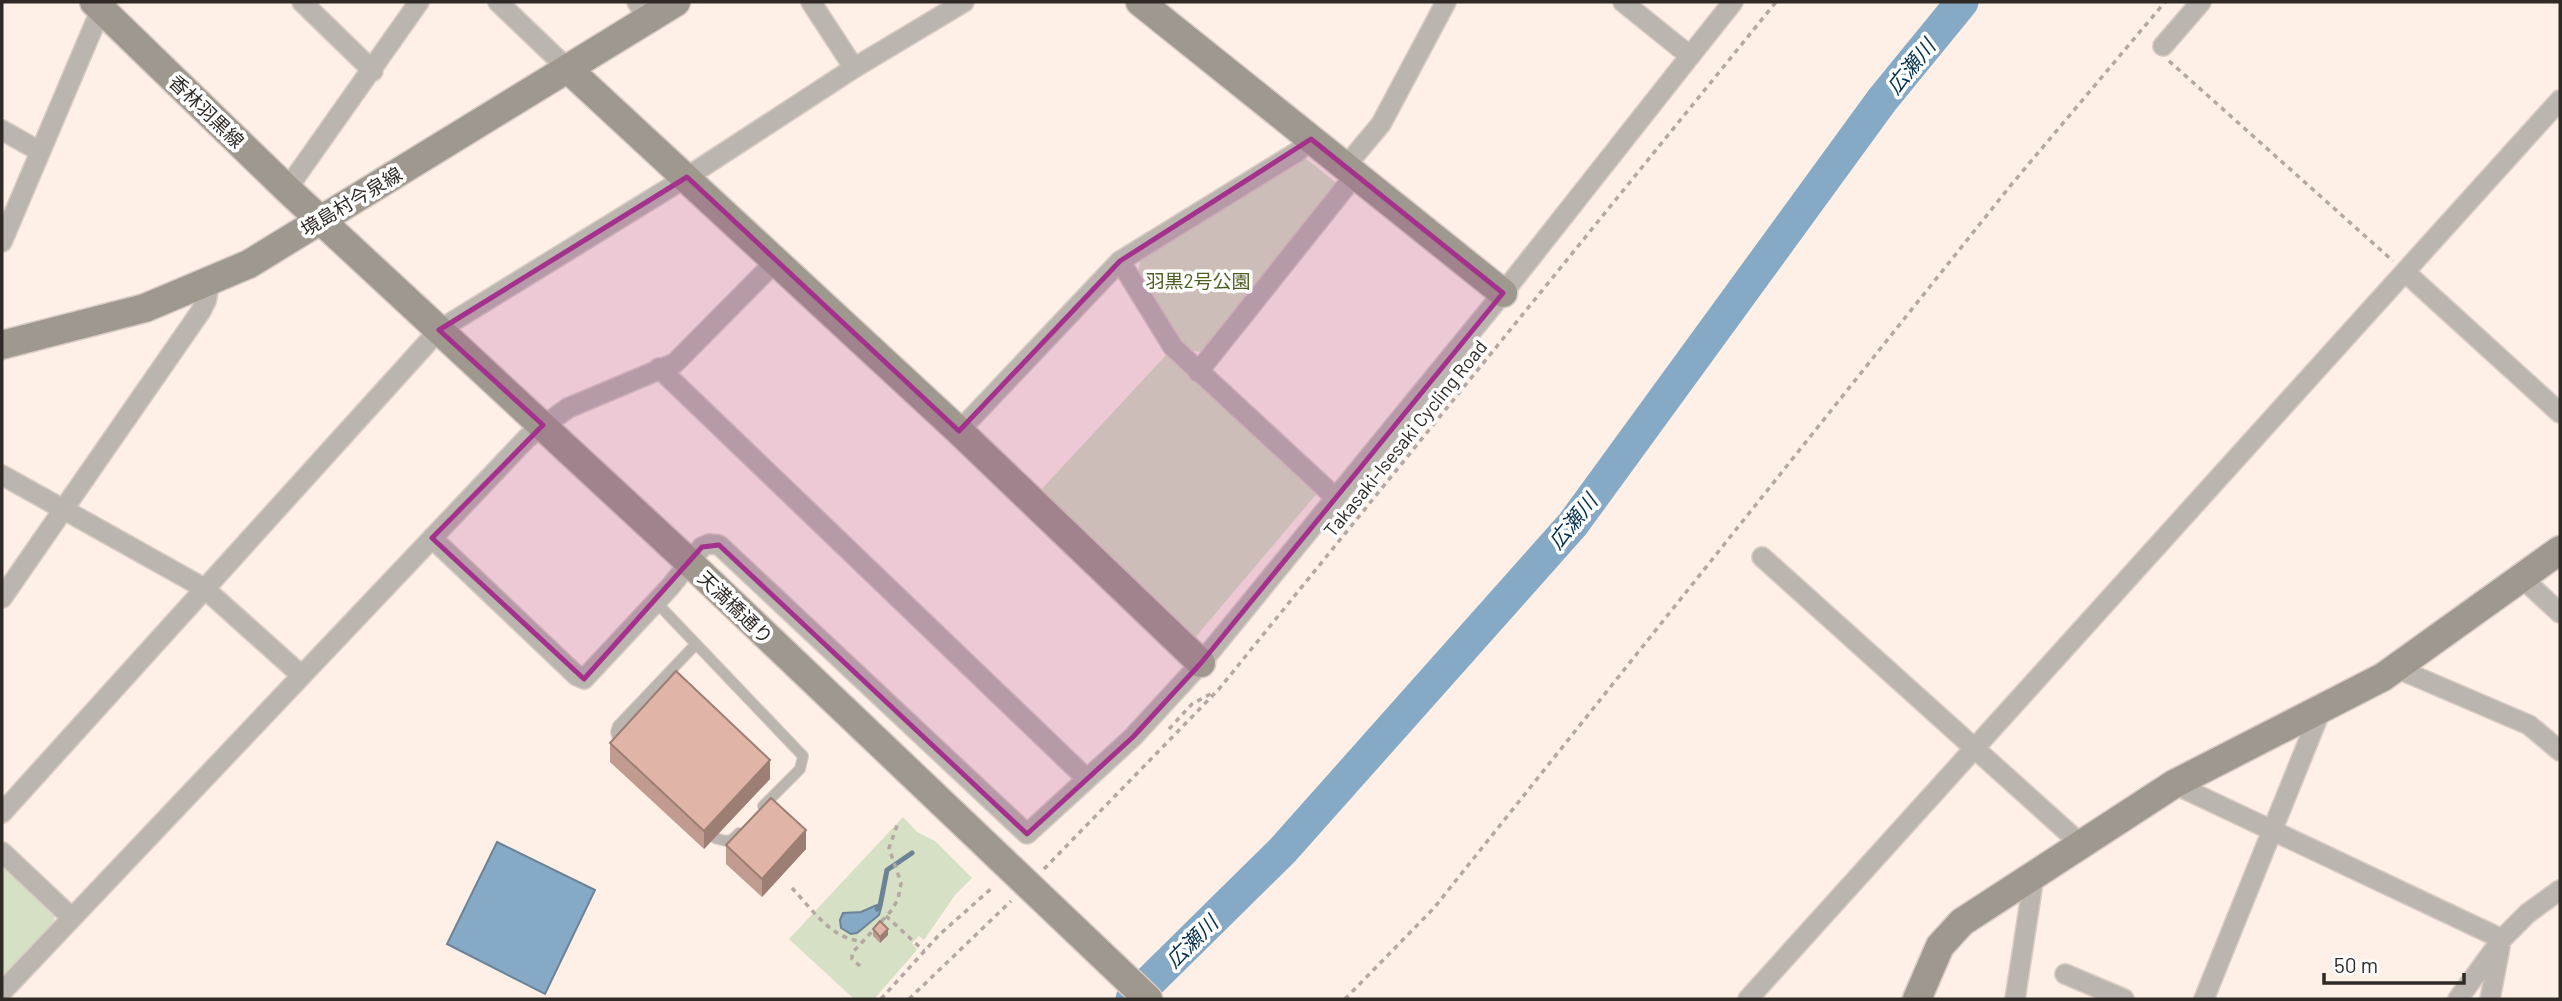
<svg xmlns="http://www.w3.org/2000/svg" width="2562" height="1001" font-family="Barlow,'Noto Sans JP',sans-serif">
  <rect width="100%" height="100%" fill="#feefe7"/>
  <g fill="#d6e0c4">
    <polygon points="1305,158 1339,185 1201,352 1185,350 1138,272 1141,257"/>
    <polygon points="1168,353 1319,491 1193,640 1039,492"/>
    <polygon points="903,817 917,832 935,841 972,878 955,895 924,940 919,936 912,943 917,950 874,999 854,999 789,939"/>
    <polygon points="2,863 55,913 54,923 2,979"/>
  </g>
  <g fill="#86a9c5" stroke="#6c8395" stroke-width="2">
    <polygon points="497,842 595,890 545,994 447,944"/>
    <polygon points="877,905 881,908 879,915 857,933 851,934 841,928 840,920 843,913 861,912"/>
  </g>
  <g fill="none" stroke-linecap="round" stroke-linejoin="round">
    <polyline stroke="#6c8395" stroke-width="5" points="877,909 880,906 887,870 912,853"/>
    <polyline stroke="#86a9c5" stroke-width="33" points="1132,999 1283,850 1573,524 1882,100 1962,2"/>
    <g stroke="#d9ccc4" stroke-width="12">
      <g id="lane">
        <polyline points="656,602 803,756 800,769 763,806"/>
        <polyline points="620,745 616,732 618,726 696,644"/>
        <path d="M715,838C727,842 730,843 739,833"/>
      </g>
    </g>
    <g stroke="#d9ccc4" stroke-width="22">
      <g id="street">
        <polyline points="302,2 373,71"/>
        <polyline points="498,2 568,69"/>
        <polyline points="637,2 648,19"/>
        <polyline points="811,2 854,68"/>
        <polyline points="1623,2 1690,56 1733,2"/>
        <polyline points="2163,46 2201,2"/>
        <polyline points="2,130 39,151"/>
        <polyline points="1345,167 1381,124 1446,2"/>
        <polyline points="287,189 419,2"/>
        <polyline points="2,242 104,2"/>
        <polyline points="1120,261 1173,347 1336,498"/>
        <polyline points="2405,272 2560,413"/>
        <polyline points="659,368 1086,778"/>
        <polyline points="1198,372 1355,175"/>
        <polyline points="959,431 1120,261 1297,152 1311,139"/>
        <polyline points="2,475 204,588 301,675"/>
        <polyline points="432,538 577,676 584,679 670,587 702,547 709,544 719,545 1027,834 1133,737 1201,663 1503,293 1690,56"/>
        <polyline points="1762,557 2082,845"/>
        <polyline points="2522,578 2560,613"/>
        <polyline points="2,598 201,311 206,301 210,282"/>
        <polyline points="2396,668 2529,725 2560,751"/>
        <polyline points="2174,784 2502,939"/>
        <polyline points="2,813 439,330 687,177 854,68 964,2"/>
        <polyline points="2,852 72,918"/>
        <polyline points="2065,974 2124,999"/>
        <polyline points="2,992 527,438 568,408 675,363 775,262"/>
        <polyline points="1748,999 2560,100"/>
        <polyline points="2015,999 2034,876"/>
        <polyline points="2204,999 2321,710"/>
        <polyline points="2458,999 2502,939 2528,913 2560,890"/>
        <polyline points="2490,999 2500,947"/>
      </g>
    </g>
    <g stroke="#d9ccc4" stroke-width="31">
      <g id="secondary">
        <polyline points="94,2 287,189 689,562 1148,999"/>
        <polyline points="1140,2 1503,293"/>
        <polyline points="568,69 959,431 1201,663"/>
        <polyline points="2,345 145,308 249,264 676,2"/>
        <polyline points="1917,999 1940,946 1962,922 2174,784 2383,677 2560,550"/>
      </g>
    </g>
    <g stroke="#b4a8a2" stroke-width="3.5" stroke-dasharray="5 5" stroke-linecap="butt">
      <polyline points="2169,61 2393,261"/>
      <polyline points="1169,729 1192,704 1214,692"/>
      <polyline points="1044,869 1219,689 1776,2"/>
      <path d="M792,888C811,908 831,939 861,941"/>
      <polyline points="886,916 924,951"/>
      <polyline points="860,966 852,959 852,953 892,910 898,899 901,883 889,848 898,823"/>
      <polyline points="881,999 939,935 993,887"/>
      <polyline points="909,999 1011,901"/>
      <polyline points="1345,999 1434,908 2011,185 2165,2"/>
    </g>
    <use href="#lane" stroke="#bbb5af" stroke-width="10"/>
    <use href="#street" stroke="#bbb5af" stroke-width="19"/>
    <use href="#secondary" stroke="#9f988e" stroke-width="28"/>
  </g>
  <g fill="#c19b8f">
    <polygon points="610,743 770,779 704,849 610,762"/>
    <polygon points="726,845 806,849 762,897 726,864"/>
    <polygon points="873,929 888,935 880,943 873,936"/>
  </g>
  <g fill="#9d7e74">
    <polygon points="770,760 770,779 704,849 704,831"/>
    <polygon points="806,830 806,849 762,897 762,879"/>
    <polygon points="888,929 888,935 880,943 880,937"/>
  </g>
  <g fill="#e0b4a6" stroke="#9d7e74" stroke-width="2">
    <polygon points="676,671 770,760 704,831 610,743"/>
    <polygon points="771,798 806,830 762,879 726,845"/>
    <polygon points="880,921 888,929 880,937 873,929"/>
  </g>
  <path fill="#a4328d" fill-opacity="0.2" stroke="#a4328d" stroke-width="5" stroke-linejoin="round" d="M1311,139L1503,293L1201,663L1133,737L1027,834L719,545L702,547L584,679L432,538L543,425L439,330L687,177L959,431L1120,261Z"/>
  <g text-anchor="middle" dominant-baseline="central" stroke-width="7" stroke-linejoin="round" paint-order="stroke">
    <g font-size="19" fill="#302a26" stroke="#fff">
      <text transform="translate(207 111) rotate(44)">香林羽黒線</text>
      <text transform="translate(351 201) rotate(-31)">境島村今泉線</text>
      <text transform="translate(1405 438) rotate(-51)">Takasaki-Isesaki Cycling Road</text>
      <text transform="translate(736 607) rotate(44)">天満橋通り</text>
    </g>
    <g font-size="19" fill="#4d5e23" stroke="#fff">
      <text x="1198" y="280">羽黒2号公園</text>
    </g>
    <g font-size="21" font-style="italic" fill="#05314d" stroke="#fff">
      <text transform="translate(1910 66) rotate(-51)">広瀬川</text>
      <text transform="translate(1572 521) rotate(-51)">広瀬川</text>
      <text transform="translate(1191 941) rotate(-45)">広瀬川</text>
    </g>
  </g>
  <rect width="2562" height="1001" fill="none" stroke="#302a26" stroke-width="7"/>
  <path d="M2324 973v10h140v-10" fill="none" stroke="#302a26" stroke-width="3.5"/>
  <text x="2334" y="973" font-size="21" fill="#302a26" stroke="#ffffff" stroke-width="5" paint-order="stroke">50 m</text>
</svg>
